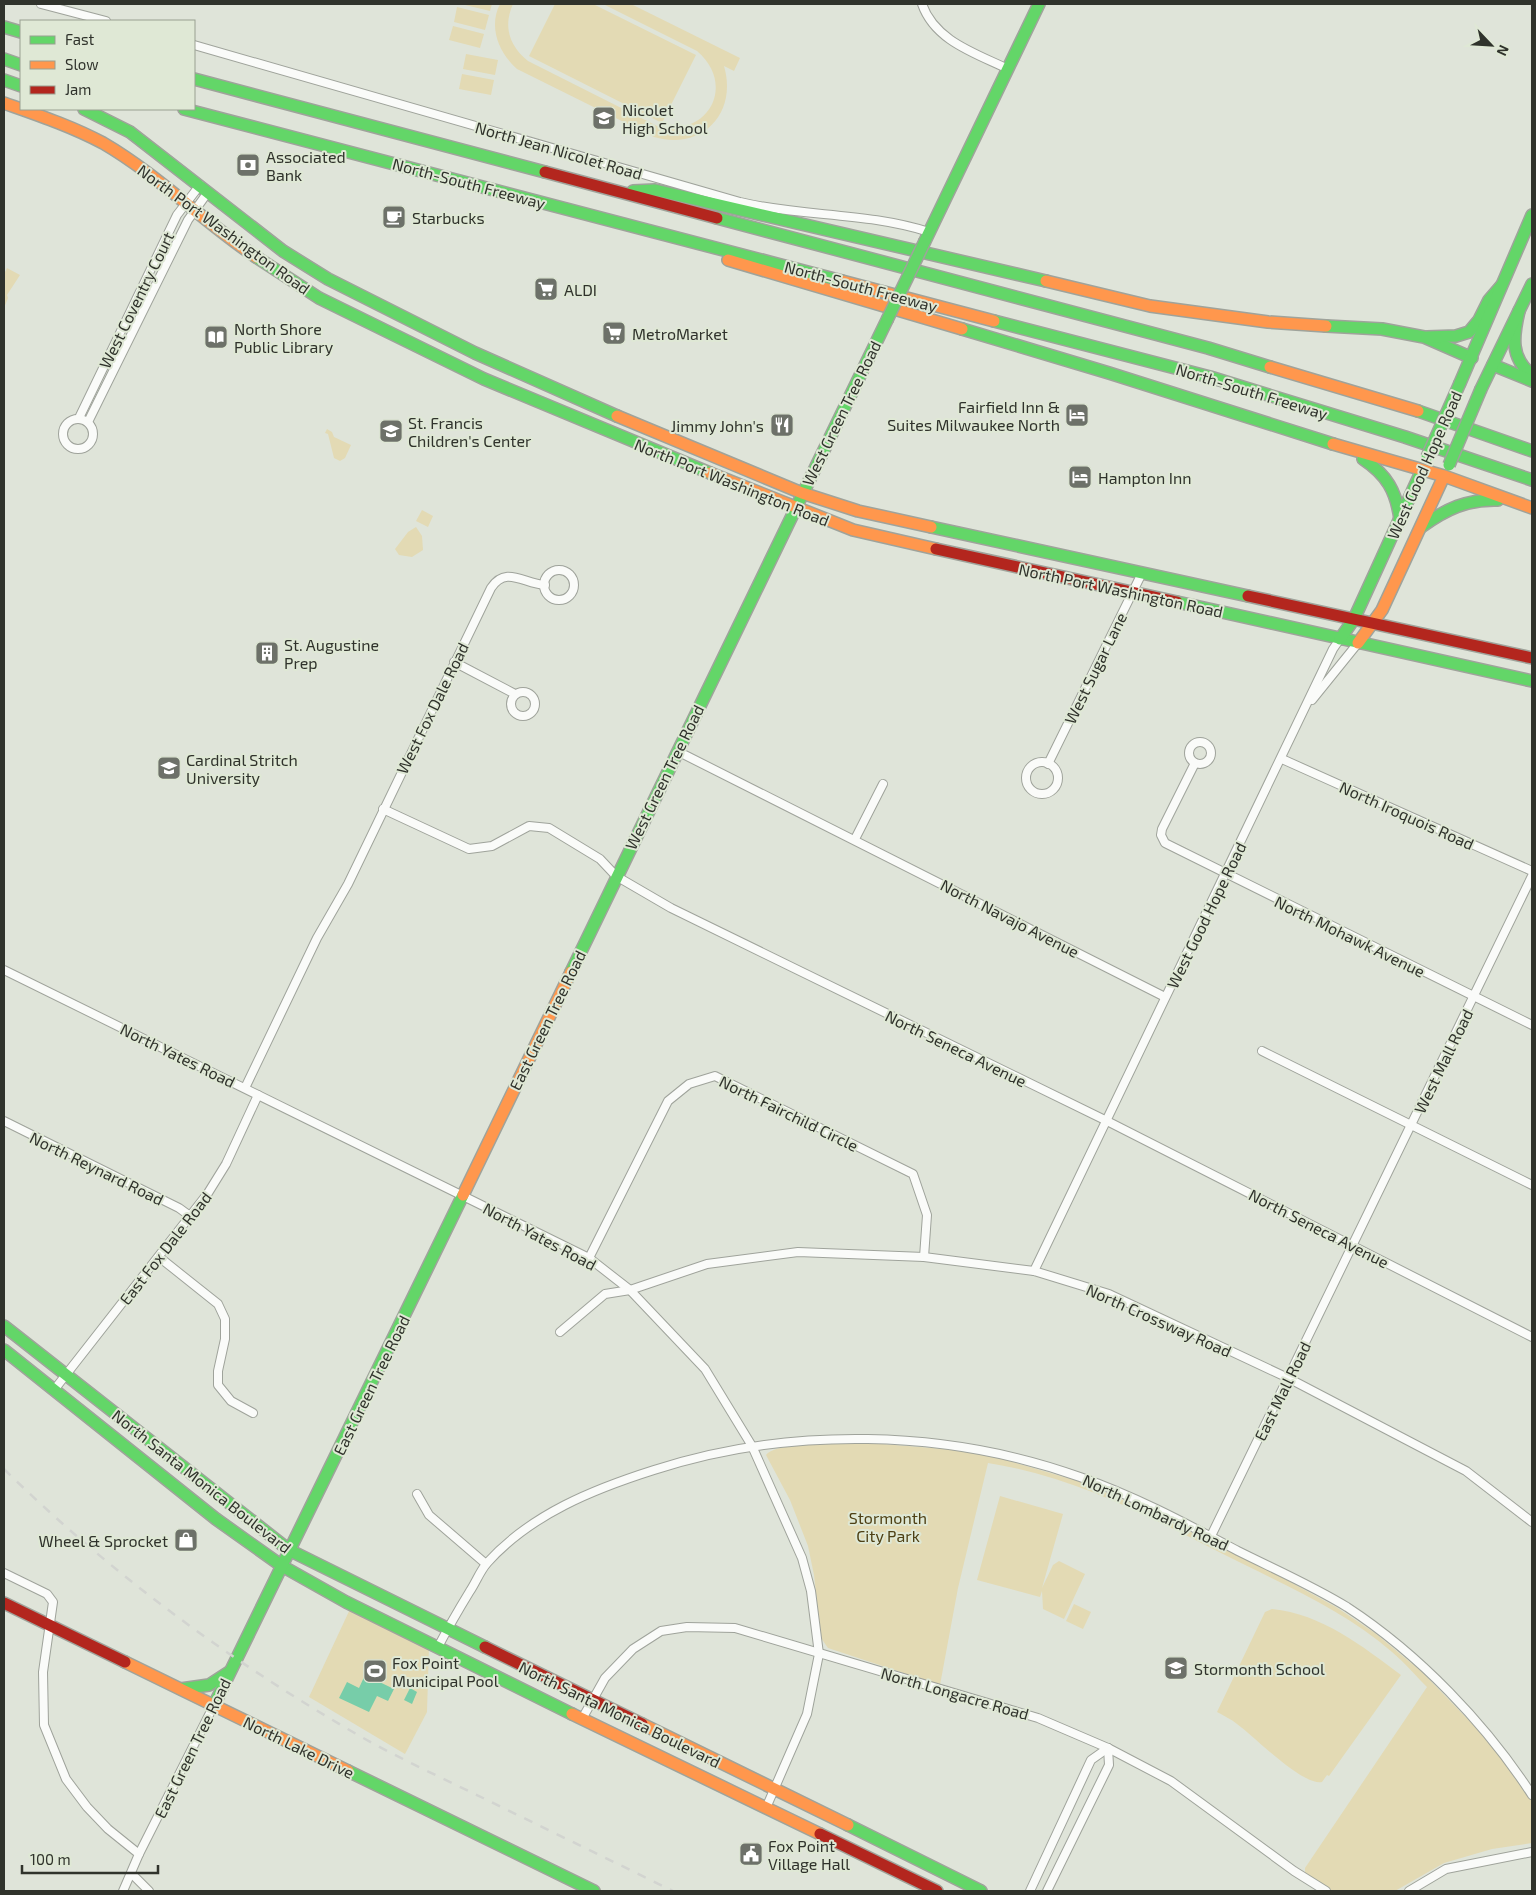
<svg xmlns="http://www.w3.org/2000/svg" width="1536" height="1895" font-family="'Exo 2',sans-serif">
  <rect width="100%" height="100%" fill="#dfe4d9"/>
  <g fill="#e3dab4">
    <polygon points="461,4 492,4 490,11"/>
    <path d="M500,4H513C503,26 509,46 528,61L657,126C708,138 737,85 697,51L603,4H631L740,58L734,71L724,66C738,114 701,151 654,137L517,69C499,53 488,27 500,4Z"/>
    <polygon points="555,4 593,4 696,55 662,123 529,56"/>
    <polygon points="457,7 489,15 485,30 454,22"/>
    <polygon points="453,26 484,34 480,48 449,40"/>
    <polygon points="466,54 498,60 495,75 463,69"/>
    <polygon points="462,74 494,80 491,95 459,89"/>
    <polygon points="7,268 20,275 7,295 8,298 4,308 4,274"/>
    <polygon points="327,429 332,432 334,437 351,445 345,458 340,461 334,458 328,434 325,433"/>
    <polygon points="422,510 433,516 428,527 416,521"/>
    <polygon points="416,527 422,536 423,550 412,557 399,555 395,549 408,532"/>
    <path d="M870,1443L957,1450L999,1458L1078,1481L1133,1504L1259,1565L1336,1607L1375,1633L1422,1672L1486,1738L1532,1800V1843L1492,1849L1444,1863L1395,1891H1332L1305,1873V1868L1427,1687C1415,1675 1404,1662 1392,1652C1343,1609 1278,1582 1221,1553C1147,1515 1072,1476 988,1463L958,1588L940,1685L828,1648L821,1638L814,1575L808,1546L790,1500L766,1455C774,1441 853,1443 870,1443Z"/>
    <polygon points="1000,1496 1063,1514 1042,1588 1053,1565 1059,1561 1085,1574 1064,1619 1043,1609 1042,1591 1040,1597 977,1580"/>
    <polygon points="1074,1604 1091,1612 1083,1629 1066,1621"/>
    <polygon points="351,1607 429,1646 427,1712 405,1754 309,1697"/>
    <path d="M1272,1609C1322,1614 1362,1646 1401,1675L1329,1776L1327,1775L1322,1782C1302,1786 1255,1737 1237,1724C1231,1719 1224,1716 1217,1712L1265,1612Z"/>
  </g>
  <g fill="#77cda9">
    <polygon points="365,1675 394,1689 388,1701 377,1696 369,1712 339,1698 347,1682 359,1688"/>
    <polygon points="410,1688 417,1692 412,1704 404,1700"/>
  </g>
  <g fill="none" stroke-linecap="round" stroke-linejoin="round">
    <g stroke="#9fa39b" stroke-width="10">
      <g id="street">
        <polyline points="41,4 106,21"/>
        <path d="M922,4C935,41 975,53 1008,69"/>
        <path d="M194,45L740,202C802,217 867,212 929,232"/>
        <polyline points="79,418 177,215 200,185"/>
        <circle cx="78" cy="434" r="15"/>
        <polyline points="88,422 188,220 208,192"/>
        <circle cx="559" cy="585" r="15"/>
        <polyline points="454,662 515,694"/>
        <circle cx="523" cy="704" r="12"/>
        <polyline points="1312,700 1358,643"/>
        <circle cx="1200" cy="753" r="11"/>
        <polyline points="677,751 1165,997"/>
        <polyline points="1282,759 1532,871"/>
        <circle cx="1042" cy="778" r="16"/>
        <polyline points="1195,763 1162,829 1161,835 1165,843 1532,1025"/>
        <polyline points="1048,764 1142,573"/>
        <polyline points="383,809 469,849 492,846 529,826 549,828 600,859 616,876 671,908 1107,1121 1532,1337"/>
        <polyline points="855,839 883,784"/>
        <polyline points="4,970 589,1258 630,1290 705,1369 752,1446 802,1558 811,1591 819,1654 807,1714 766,1808"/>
        <polyline points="1262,1051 1532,1185"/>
        <path d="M245,1088L317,938L348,884L491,588C506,565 524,584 545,585"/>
        <polyline points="4,1121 179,1208 190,1216"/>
        <polyline points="159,1257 218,1304 225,1319 225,1339 218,1371 218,1385 231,1401 253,1413"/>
        <polyline points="589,1258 668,1101 689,1084 715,1076 913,1174 927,1215 924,1257"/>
        <polyline points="1034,1271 1333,649 1340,639"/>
        <polyline points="560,1332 605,1294 630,1290 707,1264 798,1252 924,1257 1034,1271 1109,1294 1288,1378 1466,1471 1532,1522"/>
        <polyline points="54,1390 208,1193 226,1164 258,1095"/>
        <polyline points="417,1494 429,1515 486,1564"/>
        <polyline points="1211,1536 1532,876"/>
        <polyline points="4,1573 47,1594 53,1602 43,1672 44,1725 66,1779 87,1807 108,1829 139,1854"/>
        <path d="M438,1647C448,1628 459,1609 470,1591C476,1582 480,1571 487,1563C531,1514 594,1489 654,1470C790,1426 946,1429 1080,1477C1135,1496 1187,1524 1238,1551C1274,1569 1313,1586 1347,1607C1419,1654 1486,1724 1532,1795"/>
        <polyline points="582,1719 605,1678 633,1649 661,1631 687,1627 735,1628 1038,1718 1108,1748 1171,1781 1294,1871 1326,1891"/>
        <polyline points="132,1874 149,1891"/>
        <polyline points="123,1891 139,1854 214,1705"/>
        <polyline points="1030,1891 1091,1760 1108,1748"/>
        <polyline points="1047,1891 1109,1765 1108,1748"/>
        <polyline points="1409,1891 1446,1869 1532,1852"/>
      </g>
    </g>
    <g stroke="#9fa39b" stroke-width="14">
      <g id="fast">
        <polyline points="4,27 21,32"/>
        <polyline points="4,59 21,65"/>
        <polyline points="194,79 545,172"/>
        <polyline points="4,80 21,86"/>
        <polyline points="84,109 130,132 283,251 328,279 475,353 617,416"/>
        <polyline points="184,109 842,281"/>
        <polyline points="633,191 655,190 1046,281"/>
        <polyline points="717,218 1208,348 1270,367"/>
        <polyline points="925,241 1039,4"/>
        <polyline points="256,257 319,298 484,379 710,473"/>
        <path d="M1519,311C1513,336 1510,358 1532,375"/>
        <polyline points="994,321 1210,377 1405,437 1532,480"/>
        <polyline points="1326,326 1382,329 1424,337 1472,358"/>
        <polyline points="962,329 1109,373 1333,444"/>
        <polyline points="1427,337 1456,336 1469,332 1479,320 1489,300 1501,286"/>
        <polyline points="1493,365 1532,381"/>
        <polyline points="1460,383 1532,215"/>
        <polyline points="1481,389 1532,284"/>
        <polyline points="1418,411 1532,451"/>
        <path d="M1363,459C1387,475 1396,491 1400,519"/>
        <polyline points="931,527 1248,596"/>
        <path d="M1421,527C1446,509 1467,499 1498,500"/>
        <polyline points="1177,602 1532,681"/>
        <polyline points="1340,639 1354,619 1422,470"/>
        <polyline points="571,972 887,320"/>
        <polyline points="4,1326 289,1550 485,1647"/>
        <polyline points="4,1350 216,1519 282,1566 346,1602 572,1714"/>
        <polyline points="181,1689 209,1685 229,1672"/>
        <polyline points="214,1705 463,1195"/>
        <polyline points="348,1771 594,1891"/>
        <polyline points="848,1825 981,1891"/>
      </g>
    </g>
    <g stroke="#9fa39b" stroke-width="14">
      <g id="slow">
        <path d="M4,103C38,115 71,126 103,143C158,175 204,222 256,257"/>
        <polyline points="728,260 962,329"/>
        <polyline points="842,281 994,321"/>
        <polyline points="1046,281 1150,306 1268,322 1326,326"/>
        <polyline points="1270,367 1418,411"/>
        <polyline points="617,416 802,493 858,511 931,527"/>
        <polyline points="1333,444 1444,476 1532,508"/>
        <polyline points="710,473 853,530 936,549"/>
        <polyline points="1358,643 1382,610 1444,476"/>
        <polyline points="463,1195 571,972"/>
        <polyline points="125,1662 348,1771"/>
        <polyline points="572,1714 820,1834"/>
        <polyline points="642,1724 848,1825"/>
      </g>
    </g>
    <g stroke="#9fa39b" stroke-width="14">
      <g id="jam">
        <polyline points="545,172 717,218"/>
        <polyline points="936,549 1177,602"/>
        <polyline points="1248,596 1532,658"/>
        <polyline points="4,1603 125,1662"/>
        <polyline points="485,1647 642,1724"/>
        <polyline points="820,1834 937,1891"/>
      </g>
    </g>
    <use href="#street" stroke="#fafbf9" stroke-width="8"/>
    <use href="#fast" stroke="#63d668" stroke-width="11"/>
    <use href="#slow" stroke="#ff974d" stroke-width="11"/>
    <use href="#jam" stroke="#b3261e" stroke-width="11"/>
    <path stroke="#d2d4d0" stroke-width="2.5" stroke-dasharray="9 9" stroke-linecap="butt" d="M4,1469C112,1575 234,1664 365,1739C403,1760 444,1779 483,1798C546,1829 610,1860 673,1891"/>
    <g stroke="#9fa39b" stroke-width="14" stroke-linecap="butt">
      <g id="fast-bridge">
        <polyline points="887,320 925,241"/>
        <polyline points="1427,457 1460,383"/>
        <polyline points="1449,465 1481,389"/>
      </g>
    </g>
    <use href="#fast-bridge" stroke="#63d668" stroke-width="11"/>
  </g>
  <defs>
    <g id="school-square" transform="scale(1.25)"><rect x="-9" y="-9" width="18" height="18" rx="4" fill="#6d7169" stroke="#dfe8d5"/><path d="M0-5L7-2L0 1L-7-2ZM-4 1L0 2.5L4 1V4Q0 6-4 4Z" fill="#fff"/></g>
    <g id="bank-square" transform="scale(1.25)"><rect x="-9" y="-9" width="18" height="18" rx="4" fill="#6d7169" stroke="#dfe8d5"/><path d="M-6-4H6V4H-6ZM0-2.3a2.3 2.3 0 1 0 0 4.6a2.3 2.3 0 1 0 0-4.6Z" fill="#fff"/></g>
    <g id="cafe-square" transform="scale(1.25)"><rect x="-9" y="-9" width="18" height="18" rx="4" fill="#6d7169" stroke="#dfe8d5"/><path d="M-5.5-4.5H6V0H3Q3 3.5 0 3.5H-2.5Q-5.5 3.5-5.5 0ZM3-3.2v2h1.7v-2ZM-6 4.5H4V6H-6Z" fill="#fff"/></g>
    <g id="supermarket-square" transform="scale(1.25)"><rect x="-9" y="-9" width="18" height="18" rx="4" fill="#6d7169" stroke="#dfe8d5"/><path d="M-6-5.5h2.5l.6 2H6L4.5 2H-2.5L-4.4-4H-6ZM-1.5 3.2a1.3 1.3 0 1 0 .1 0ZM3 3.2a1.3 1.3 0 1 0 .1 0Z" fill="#fff"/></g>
    <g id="library-square" transform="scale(1.25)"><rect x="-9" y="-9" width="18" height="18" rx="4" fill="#6d7169" stroke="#dfe8d5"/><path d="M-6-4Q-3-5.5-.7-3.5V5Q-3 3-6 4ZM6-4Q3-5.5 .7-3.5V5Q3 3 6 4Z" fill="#fff"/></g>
    <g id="hotel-square" transform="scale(1.25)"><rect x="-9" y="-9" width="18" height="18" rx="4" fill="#6d7169" stroke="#dfe8d5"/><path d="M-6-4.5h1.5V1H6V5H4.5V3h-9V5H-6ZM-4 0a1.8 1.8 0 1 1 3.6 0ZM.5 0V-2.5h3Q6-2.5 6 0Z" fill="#fff"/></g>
    <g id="restaurant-square" transform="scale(1.25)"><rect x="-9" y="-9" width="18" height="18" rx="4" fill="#6d7169" stroke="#dfe8d5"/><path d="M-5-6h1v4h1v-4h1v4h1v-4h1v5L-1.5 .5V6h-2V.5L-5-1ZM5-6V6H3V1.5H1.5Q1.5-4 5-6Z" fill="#fff"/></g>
    <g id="building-square" transform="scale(1.25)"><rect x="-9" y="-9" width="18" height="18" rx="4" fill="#6d7169" stroke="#dfe8d5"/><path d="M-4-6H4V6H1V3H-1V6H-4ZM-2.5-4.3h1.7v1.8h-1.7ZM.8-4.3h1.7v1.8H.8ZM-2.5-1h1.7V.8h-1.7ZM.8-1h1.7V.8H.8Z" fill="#fff"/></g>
    <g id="shop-square" transform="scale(1.25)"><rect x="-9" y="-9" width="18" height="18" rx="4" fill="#6d7169" stroke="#dfe8d5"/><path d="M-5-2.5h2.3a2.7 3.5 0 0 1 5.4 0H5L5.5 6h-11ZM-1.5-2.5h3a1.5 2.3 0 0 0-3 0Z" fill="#fff"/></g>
    <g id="stadium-square" transform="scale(1.25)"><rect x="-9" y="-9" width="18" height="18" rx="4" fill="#6d7169" stroke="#dfe8d5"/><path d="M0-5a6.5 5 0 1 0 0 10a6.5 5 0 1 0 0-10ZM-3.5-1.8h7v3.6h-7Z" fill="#fff"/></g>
    <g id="civic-square" transform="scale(1.25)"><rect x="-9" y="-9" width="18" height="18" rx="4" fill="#6d7169" stroke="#dfe8d5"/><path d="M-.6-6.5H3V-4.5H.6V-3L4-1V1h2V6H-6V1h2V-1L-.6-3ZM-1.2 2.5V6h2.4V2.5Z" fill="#fff"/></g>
  </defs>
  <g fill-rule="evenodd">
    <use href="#school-square" x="604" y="118"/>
    <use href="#bank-square" x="248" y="165"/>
    <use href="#cafe-square" x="394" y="217"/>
    <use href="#supermarket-square" x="546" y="289"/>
    <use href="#supermarket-square" x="614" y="333"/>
    <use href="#library-square" x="216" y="337"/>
    <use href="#hotel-square" x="1077" y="415"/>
    <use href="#restaurant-square" x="782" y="425"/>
    <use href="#school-square" x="391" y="431"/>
    <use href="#hotel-square" x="1080" y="477"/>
    <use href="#building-square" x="267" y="653"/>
    <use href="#school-square" x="169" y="768"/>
    <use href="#shop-square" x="186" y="1540"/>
    <use href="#school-square" x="1176" y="1668"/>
    <use href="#stadium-square" x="375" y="1671"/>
    <use href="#civic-square" x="751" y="1854"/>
  </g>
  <g text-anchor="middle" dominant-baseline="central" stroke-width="4" stroke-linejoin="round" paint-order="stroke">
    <g font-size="16" fill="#30332c" stroke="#dfe8d5" text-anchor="start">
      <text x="622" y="109">Nicolet<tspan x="622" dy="18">High School</tspan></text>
      <text x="266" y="156">Associated<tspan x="266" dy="18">Bank</tspan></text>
      <text x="412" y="217">Starbucks</text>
      <text x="564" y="289">ALDI</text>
      <text x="234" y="328">North Shore<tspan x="234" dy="18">Public Library</tspan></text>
      <text x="632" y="333">MetroMarket</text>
      <text x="1060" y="406" text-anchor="end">Fairfield Inn &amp;<tspan x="1060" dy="18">Suites Milwaukee North</tspan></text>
      <text x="408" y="422">St. Francis<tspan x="408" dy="18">Children's Center</tspan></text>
      <text x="764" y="425" text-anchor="end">Jimmy John's</text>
      <text x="1098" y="477">Hampton Inn</text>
      <text x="284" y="644">St. Augustine<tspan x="284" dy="18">Prep</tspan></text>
      <text x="186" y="759">Cardinal Stritch<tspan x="186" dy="18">University</tspan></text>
      <text x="168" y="1540" text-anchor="end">Wheel &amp; Sprocket</text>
      <text x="392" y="1662">Fox Point<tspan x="392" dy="18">Municipal Pool</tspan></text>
      <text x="1194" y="1668">Stormonth School</text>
      <text x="768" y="1845">Fox Point<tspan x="768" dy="18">Village Hall</tspan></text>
    </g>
    <g font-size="16" fill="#30332c" stroke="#dfe8d5">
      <text transform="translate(559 150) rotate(16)">North Jean Nicolet Road</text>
      <text transform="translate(469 183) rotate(15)">North-South Freeway</text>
      <text transform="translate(224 229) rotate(36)">North Port Washington Road</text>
      <text transform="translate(861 286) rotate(15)">North-South Freeway</text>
      <text transform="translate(136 300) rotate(-64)">West Coventry Court</text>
      <text transform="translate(1252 391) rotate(17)">North-South Freeway</text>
      <text transform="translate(841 413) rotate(-64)">West Green Tree Road</text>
      <text transform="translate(1424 465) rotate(-66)">West Good Hope Road</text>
      <text transform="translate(732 482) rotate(22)">North Port Washington Road</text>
      <text transform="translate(1121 590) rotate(12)">North Port Washington Road</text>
      <text transform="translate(1095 668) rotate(-64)">West Sugar Lane</text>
      <text transform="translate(432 708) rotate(-64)">West Fox Dale Road</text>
      <text transform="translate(664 777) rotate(-64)">West Green Tree Road</text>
      <text transform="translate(1407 815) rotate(24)">North Iroquois Road</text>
      <text transform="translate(1206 915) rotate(-64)">West Good Hope Road</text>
      <text transform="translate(1010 918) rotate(27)">North Navajo Avenue</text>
      <text transform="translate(1350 936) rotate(26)">North Mohawk Avenue</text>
      <text transform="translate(547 1020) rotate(-64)">East Green Tree Road</text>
      <text transform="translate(956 1048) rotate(26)">North Seneca Avenue</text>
      <text transform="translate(178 1055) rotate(26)">North Yates Road</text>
      <text transform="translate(1443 1061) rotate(-64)">West Mall Road</text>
      <text transform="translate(789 1113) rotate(26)">North Fairchild Circle</text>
      <text transform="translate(97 1168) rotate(26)">North Reynard Road</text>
      <text transform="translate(1319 1228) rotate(27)">North Seneca Avenue</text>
      <text transform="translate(540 1236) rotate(28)">North Yates Road</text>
      <text transform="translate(165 1248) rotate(-52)">East Fox Dale Road</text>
      <text transform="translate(1159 1320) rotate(24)">North Crossway Road</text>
      <text transform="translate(371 1385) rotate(-64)">East Green Tree Road</text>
      <text transform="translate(1282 1391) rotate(-64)">East Mall Road</text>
      <text transform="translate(202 1481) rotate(38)">North Santa Monica Boulevard</text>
      <text transform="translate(1156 1512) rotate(25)">North Lombardy Road</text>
      <text transform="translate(955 1693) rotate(16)">North Longacre Road</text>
      <text transform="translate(620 1714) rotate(26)">North Santa Monica Boulevard</text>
      <text transform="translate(299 1747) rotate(26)">North Lake Drive</text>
      <text transform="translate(192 1748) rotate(-64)">East Green Tree Road</text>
    </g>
    <g font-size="16" fill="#4e4014" stroke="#dfe8d5">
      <text x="888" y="1517">Stormonth<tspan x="888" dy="18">City Park</tspan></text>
    </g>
  </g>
  <rect width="1536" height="1895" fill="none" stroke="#30332c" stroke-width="10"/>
  <rect x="20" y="20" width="175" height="90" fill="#dfe8d5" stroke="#99a091"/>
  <rect x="30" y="36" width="25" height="8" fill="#63d668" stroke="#99a091"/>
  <text x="65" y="45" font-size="15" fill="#30332c">Fast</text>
  <rect x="30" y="61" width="25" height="8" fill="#ff974d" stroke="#99a091"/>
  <text x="65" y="70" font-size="15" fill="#30332c">Slow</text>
  <rect x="30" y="86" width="25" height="8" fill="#b3261e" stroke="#99a091"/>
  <text x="65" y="95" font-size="15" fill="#30332c">Jam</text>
  <g transform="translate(1491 45) rotate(115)" stroke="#dfe8d5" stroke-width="4" paint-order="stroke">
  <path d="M0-4L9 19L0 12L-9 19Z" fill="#30332c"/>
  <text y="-8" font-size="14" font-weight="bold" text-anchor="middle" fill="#30332c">N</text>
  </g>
  <path d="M22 1865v8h136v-8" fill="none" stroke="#30332c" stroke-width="2.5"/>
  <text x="30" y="1865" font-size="15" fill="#30332c" stroke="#dfe8d5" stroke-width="4" paint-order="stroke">100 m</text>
</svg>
